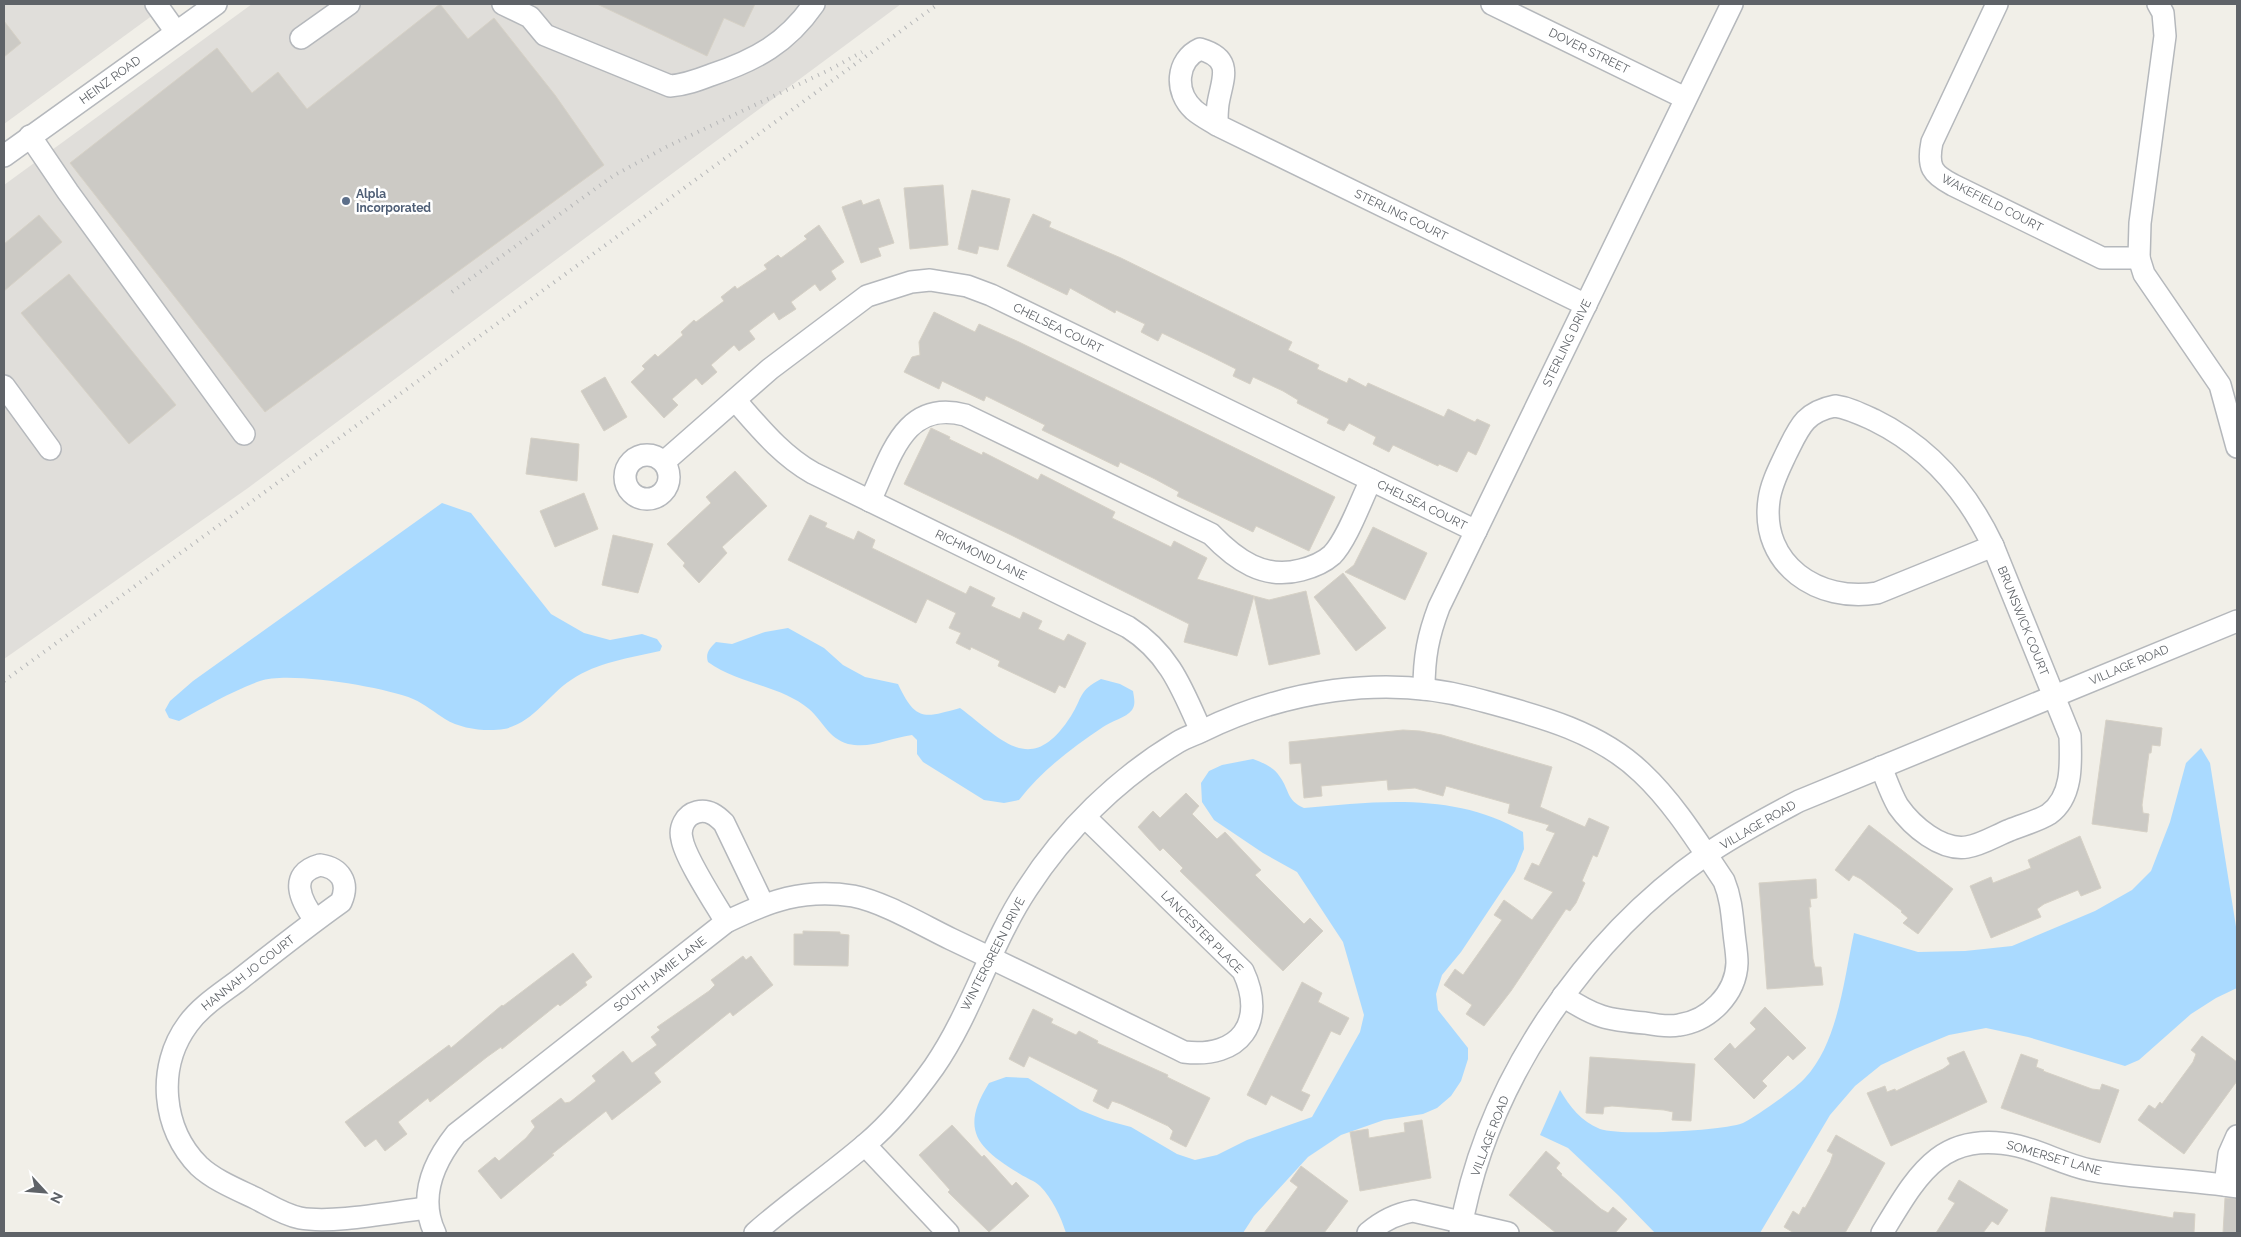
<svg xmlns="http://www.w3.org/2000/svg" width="2241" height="1237" font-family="Raleway,sans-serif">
  <rect width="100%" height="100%" fill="#f1efe8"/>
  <g fill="#e0deda">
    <polygon points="4,4 168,4 4,124"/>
    <polygon points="252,4 901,4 248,488 4,659 4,185"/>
  </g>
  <g fill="#aadaff">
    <path d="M442,503L471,513L551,614L584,633L610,640L642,634L657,639L662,646L660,651C629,658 598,662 571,680C548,695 533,723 504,729C486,732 461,729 445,719C435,713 425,704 413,699C384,687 289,671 260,681C232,691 205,707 179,721L169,718L165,710L170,701L193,681Z"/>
    <path d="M788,628L824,648L843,665L865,677L898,684C916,722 924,718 960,708C1003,740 1031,778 1071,716C1083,697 1078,691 1101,679L1120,684L1133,691C1134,698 1136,704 1132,710C1126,718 1111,721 1103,727C1072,748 1042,770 1019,800L1004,803L984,800L923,762L917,754V740L912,735C889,738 872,749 848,744C828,738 823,721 809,709C780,685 738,684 708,662C705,653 710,648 716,642L732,644L765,632Z"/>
    <path d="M2201,748L2210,763L2237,933V988L2216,998L2191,1014L2139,1060L2125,1066L2028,1037L1986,1028L1949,1035L1915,1049L1881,1065L1855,1086L1830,1115L1760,1233H1655L1619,1196L1568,1148L1540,1135L1560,1090C1570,1107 1581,1121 1600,1129C1619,1136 1724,1131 1743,1123C1757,1116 1794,1090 1805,1078C1838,1043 1844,979 1854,933L1918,952L1965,951L2012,946L2095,911L2132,890L2151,871L2170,822L2186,763Z"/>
    <path d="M1253,759C1263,763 1274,767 1280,777C1290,791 1286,800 1304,808C1377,801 1457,792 1523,832L1524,849L1515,871L1461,952L1442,975L1436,994L1438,1010L1468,1048V1059L1461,1081L1451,1096L1437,1108L1423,1114L1384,1120L1341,1135L1308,1157L1254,1216L1243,1233H1066C1061,1217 1052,1198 1040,1186C1035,1181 1026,1178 1020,1174C978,1148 959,1131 989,1083L1006,1077L1028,1078L1080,1110L1105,1120L1131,1127L1177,1154L1195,1160L1217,1155L1247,1140L1312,1117L1360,1032L1364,1015L1343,942L1297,872L1263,853L1214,820L1202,802L1201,783L1209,771L1222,765Z"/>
  </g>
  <g fill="#cccac5" stroke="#d6d1c6">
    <polygon points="440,4 468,39 494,18 555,95 604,165 265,412 70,163 217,48 252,93 278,72 307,109"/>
    <polygon points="597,4 755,4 744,27 724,18 707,56"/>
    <polygon points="4,21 21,43 4,57"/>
    <polygon points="943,185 948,245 910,249 904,188"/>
    <polygon points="972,190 1010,199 998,250 979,246 977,254 958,249"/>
    <polygon points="879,199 894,243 878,248 881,256 861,263 842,207 861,200 863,205"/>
    <polygon points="1033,214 1051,222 1049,227 1121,258 1292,342 1288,350 1319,365 1317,369 1347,383 1349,378 1366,387 1368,383 1444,417 1448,409 1475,422 1477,419 1490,425 1476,455 1468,451 1457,472 1439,464 1438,466 1393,445 1389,452 1373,444 1376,437 1349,423 1344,431 1327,423 1329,419 1297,403 1298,400 1283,391 1253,377 1250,384 1233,376 1236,369 1208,355 1162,333 1158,341 1141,332 1145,324 1116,310 1115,313 1070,288 1067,295 1007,266"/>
    <polygon points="39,215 62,242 4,291 4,244"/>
    <polygon points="819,225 844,262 831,271 836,279 820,291 815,284 791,302 796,309 779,320 774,312 749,331 755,339 739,351 734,345 711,365 717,372 702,385 696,378 672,399 678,405 664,418 631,382 645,369 642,366 655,354 658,357 683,335 681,332 694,320 696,322 724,301 721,297 735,286 737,289 767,269 764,265 778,255 781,258 807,239 804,236"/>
    <polygon points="69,274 176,405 129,444 21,313"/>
    <polygon points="934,312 975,332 979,324 1019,342 1335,497 1309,551 1256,526 1253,532 1211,512 1177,496 1179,492 1155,479 1120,462 1118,467 1042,430 1045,425 986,396 984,401 942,381 939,389 904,372 912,357 920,355 919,342"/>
    <polygon points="605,377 627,417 604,431 581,391"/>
    <polygon points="931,428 950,437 949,439 982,455 983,452 1038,480 1041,474 1074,491 1115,512 1112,518 1171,547 1174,541 1207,558 1197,579 1254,596 1237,656 1184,642 1189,624 1011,535 904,484"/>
    <polygon points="531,438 579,444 577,481 526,474"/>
    <polygon points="735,471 767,506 722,547 727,553 699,583 683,566 685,563 667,544 711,503 706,497"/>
    <polygon points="584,493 598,529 555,547 540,511"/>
    <polygon points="810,515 827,523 825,527 854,540 858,531 875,540 872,548 966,594 970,586 995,598 991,606 1020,619 1023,612 1042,621 1038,629 1064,641 1068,634 1086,643 1065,688 1059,685 1055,693 998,666 1000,661 971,647 970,650 956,643 961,633 949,628 956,613 927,599 916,623 788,560"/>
    <polygon points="1373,527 1427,553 1405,600 1345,572 1354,565"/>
    <polygon points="613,535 653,544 638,593 602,585"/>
    <polygon points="1343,573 1386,628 1356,651 1314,597"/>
    <polygon points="1306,591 1320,654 1269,665 1254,596 1269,600"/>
    <polygon points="2106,720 2162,728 2160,746 2152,745 2151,753 2149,753 2142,805 2143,813 2149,814 2147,832 2092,824"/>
    <polygon points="1403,730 1420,731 1442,735 1552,767 1540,807 1585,827 1589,818 1609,827 1597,857 1593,855 1582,881 1585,883 1576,903 1570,911 1566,909 1511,991 1484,1026 1466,1014 1472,1005 1444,985 1455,969 1463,975 1502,920 1494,915 1504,900 1532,920 1553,892 1524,879 1532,863 1539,866 1555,833 1546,830 1549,825 1508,813 1510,804 1446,786 1443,796 1415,788 1388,790 1387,780 1321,786 1322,796 1304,798 1301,763 1290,764 1289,742"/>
    <polygon points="1186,793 1199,806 1192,814 1217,839 1225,832 1261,870 1255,875 1304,924 1310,918 1323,931 1283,971 1180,871 1183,868 1163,848 1160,851 1138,827 1153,811 1160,818"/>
    <polygon points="1869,825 1953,889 1918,934 1903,923 1908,918 1901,912 1902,911 1861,879 1853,875 1849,881 1835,870"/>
    <polygon points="2080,836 2101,888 2081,896 2078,890 2044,904 2037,909 2041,917 1991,938 1970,886 1991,877 1993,883 2031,868 2028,860"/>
    <polygon points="1816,879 1817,898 1810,899 1811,907 1809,907 1813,959 1815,967 1821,967 1823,985 1767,989 1759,883"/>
    <polygon points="803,931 840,932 840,934 849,935 848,966 794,965 794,934 803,934"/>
    <polygon points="573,953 592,977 585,982 587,985 560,1006 558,1004 502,1049 501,1047 487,1057 430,1102 428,1098 398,1122 407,1134 385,1151 376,1139 365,1147 345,1122 449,1045 451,1048 502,1005 503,1006"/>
    <polygon points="743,956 746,960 751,956 773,985 733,1016 730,1012 654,1073 661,1082 612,1120 606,1111 552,1154 554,1155 501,1199 478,1171 495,1157 499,1161 526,1138 535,1127 531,1121 561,1098 565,1103 570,1102 596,1081 592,1076 623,1051 632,1063 657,1045 651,1037 660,1030 657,1027 709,991 715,985 711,980"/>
    <polygon points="1302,982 1322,993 1318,1002 1349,1018 1340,1035 1331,1031 1301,1091 1310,1095 1302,1111 1271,1095 1266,1105 1247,1095"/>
    <polygon points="1765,1007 1806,1048 1793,1060 1788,1055 1762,1081 1767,1086 1754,1099 1714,1059 1730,1043 1735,1049 1756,1029 1750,1023"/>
    <polygon points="1033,1009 1053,1019 1051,1023 1076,1035 1079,1031 1098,1041 1097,1043 1168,1075 1167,1077 1210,1098 1186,1147 1170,1139 1173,1131 1168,1126 1121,1104 1112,1101 1108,1109 1093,1101 1098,1090 1029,1056 1024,1067 1009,1059"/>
    <polygon points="2202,1036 2237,1062 2237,1081 2184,1154 2138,1120 2149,1105 2155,1109 2160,1102 2162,1104 2193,1062 2196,1054 2191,1050"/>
    <polygon points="1964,1051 1987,1102 1891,1146 1867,1093 1885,1086 1887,1092 1895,1089 1896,1091 1943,1069 1950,1064 1947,1058"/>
    <polygon points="2021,1054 2038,1060 2036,1067 2044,1070 2043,1071 2092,1089 2100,1090 2102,1084 2119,1090 2100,1143 2001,1108"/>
    <polygon points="1590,1057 1695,1064 1691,1121 1672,1120 1673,1112 1664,1110 1612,1106 1604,1107 1603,1114 1586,1113"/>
    <polygon points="1422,1120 1431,1178 1360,1191 1350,1132 1368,1129 1369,1138 1405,1132 1404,1123"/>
    <polygon points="952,1125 982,1157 984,1155 1012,1186 1016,1182 1029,1196 989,1232 948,1192 950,1190 919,1155"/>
    <polygon points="1836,1135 1885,1163 1845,1233 1794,1233 1784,1227 1793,1211 1799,1215 1803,1207 1805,1208 1830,1163 1833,1154 1827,1151"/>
    <polygon points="1546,1151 1560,1163 1556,1168 1562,1174 1561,1175 1601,1209 1608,1213 1613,1207 1627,1219 1615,1233 1556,1233 1509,1195"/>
    <polygon points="1301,1166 1348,1201 1324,1233 1264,1233 1298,1187 1290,1181"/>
    <polygon points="1959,1180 2008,1210 1998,1225 1992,1221 1983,1233 1936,1233 1955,1203 1948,1199"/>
    <polygon points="2051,1197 2173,1218 2174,1212 2195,1214 2194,1233 2045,1233"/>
    <polygon points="2225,1198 2237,1199 2237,1233 2223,1233"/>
  </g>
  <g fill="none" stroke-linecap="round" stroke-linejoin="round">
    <g stroke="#b5b8bc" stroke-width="24">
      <g id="minor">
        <polyline points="156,4 176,32"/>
        <path d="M503,4L530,17L545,35L670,86C685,85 698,80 711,75C756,60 787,43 814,4"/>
        <polyline points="1492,4 1685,98"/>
        <path d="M1997,4L1932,142C1927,167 1932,174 1953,185L2102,258H2139L2140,223L2165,36L2163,13L2158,4"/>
        <polyline points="301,38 349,4"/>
        <path d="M1217,125C1217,118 1217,111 1218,104C1222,79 1235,59 1200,49C1176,60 1174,92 1194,110C1201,116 1209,120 1217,125L1586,305"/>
        <polyline points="30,136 68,192 244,434"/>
        <polyline points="4,156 216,4"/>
        <polyline points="2139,258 2144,274 2220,385 2237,447"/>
        <polyline points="4,386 50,449"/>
        <path d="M735,400C759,427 781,455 813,473L1128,627C1169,653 1182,688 1201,731"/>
        <path d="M1835,406C1849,408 1861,414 1874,420C1929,447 1967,491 1993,546L1877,593C1819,603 1760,565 1769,500C1771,484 1779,469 1786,454C1799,428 1804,412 1835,406Z"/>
        <circle cx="647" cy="477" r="22"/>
        <polyline points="664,462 770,369 867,296 911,282 930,280 967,286 991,295 1476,531"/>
        <path d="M870,501C891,457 904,399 965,415L1211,534C1236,560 1264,580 1301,570C1313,567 1323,563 1332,555C1347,540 1361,500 1371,480"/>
        <path d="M1424,689C1424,657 1428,636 1439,607L1732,4"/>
        <path d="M1881,767C1886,779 1891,794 1898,806C1912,826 1941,851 1967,847C1981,845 1997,835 2010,830C2022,825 2038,821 2049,814C2073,797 2071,763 2070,736L1993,546"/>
        <path d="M315,920C301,901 287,874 320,865C340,868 350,882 341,902C306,927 273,953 239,980C222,993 201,1006 188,1024C156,1067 162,1129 199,1166C214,1180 236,1189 255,1198C269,1205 284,1215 300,1218C333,1224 392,1212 427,1208"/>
        <path d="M726,922C715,903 685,858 682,839C679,828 685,815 697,812C709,809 717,816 724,823L763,904"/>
        <polyline points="865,1145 948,1233"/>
        <polyline points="2225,1185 2229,1154 2237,1136"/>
        <path d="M435,1233C418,1197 433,1163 456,1134L726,922C769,901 804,888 853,896C884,902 922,925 951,939C1029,976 1106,1014 1184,1052C1240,1059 1267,1022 1243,971L1085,817"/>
        <path d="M755,1233C790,1202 830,1175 866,1144C892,1122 914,1095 934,1067C972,1012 990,945 1027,889C1065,830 1118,778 1178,742C1186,737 1194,735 1202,731C1284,691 1383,674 1472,698C1531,714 1597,729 1642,773C1674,803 1699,844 1724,881C1731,898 1732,914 1734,933C1735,943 1737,953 1737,963C1736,994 1709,1021 1679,1025C1668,1027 1656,1025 1645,1023C1607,1020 1595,1017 1563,996"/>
        <path d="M1368,1233C1382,1221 1395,1214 1413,1211L1508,1233"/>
        <path d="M1460,1233C1485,1084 1584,940 1707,854C1736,834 1767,818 1799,801L2237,621"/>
        <path d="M1882,1233C1917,1176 1940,1129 2018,1146C2043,1152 2065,1165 2090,1170C2139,1179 2189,1179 2237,1187"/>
      </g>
    </g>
    <use href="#minor" stroke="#fff" stroke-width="21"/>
    <g stroke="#b6b7b8" stroke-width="4" stroke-dasharray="1 6" stroke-linecap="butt">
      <polyline points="452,292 613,176 666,147 829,70 862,52"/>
      <polyline points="4,681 938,4"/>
    </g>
  </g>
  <circle fill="#5c6f8a" stroke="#fff" stroke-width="2" cx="346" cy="201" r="5"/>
  <g text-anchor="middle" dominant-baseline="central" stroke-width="5" stroke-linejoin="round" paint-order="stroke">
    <g font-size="12" fill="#5f6368" stroke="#fff">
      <text transform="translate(1589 51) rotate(26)">DOVER STREET</text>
      <text transform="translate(110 80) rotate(-36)">HEINZ ROAD</text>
      <text transform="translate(1992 203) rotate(27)">WAKEFIELD COURT</text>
      <text transform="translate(1401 215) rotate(26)">STERLING COURT</text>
      <text transform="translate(1058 328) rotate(26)">CHELSEA COURT</text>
      <text transform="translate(1567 343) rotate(-64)">STERLING DRIVE</text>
      <text transform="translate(1422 505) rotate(26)">CHELSEA COURT</text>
      <text transform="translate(981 555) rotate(26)">RICHMOND LANE</text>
      <text transform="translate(2023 621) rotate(68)">BRUNSWICK COURT</text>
      <text transform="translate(2129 665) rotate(-23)">VILLAGE ROAD</text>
      <text transform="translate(1758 825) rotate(-30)">VILLAGE ROAD</text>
      <text transform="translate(1202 932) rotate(45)">LANCESTER PLACE</text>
      <text transform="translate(993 954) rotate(-63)">WINTERGREEN DRIVE</text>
      <text transform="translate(248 973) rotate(-38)">HANNAH JO COURT</text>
      <text transform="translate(660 974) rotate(-38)">SOUTH JAMIE LANE</text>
      <text transform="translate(1490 1136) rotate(-69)">VILLAGE ROAD</text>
      <text transform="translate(2054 1158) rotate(16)">SOMERSET LANE</text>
    </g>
    <g font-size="12" font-weight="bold" fill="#4e5e75" stroke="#fff" text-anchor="start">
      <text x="356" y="194">Alpla<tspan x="356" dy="14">Incorporated</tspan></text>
    </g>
  </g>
  <rect width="2241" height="1237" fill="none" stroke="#5f6368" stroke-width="10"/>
  <g transform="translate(45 1192) rotate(116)" stroke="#ffffff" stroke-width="4" paint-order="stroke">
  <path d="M0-4L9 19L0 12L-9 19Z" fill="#5f6368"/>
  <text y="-8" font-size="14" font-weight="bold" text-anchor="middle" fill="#5f6368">N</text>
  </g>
</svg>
